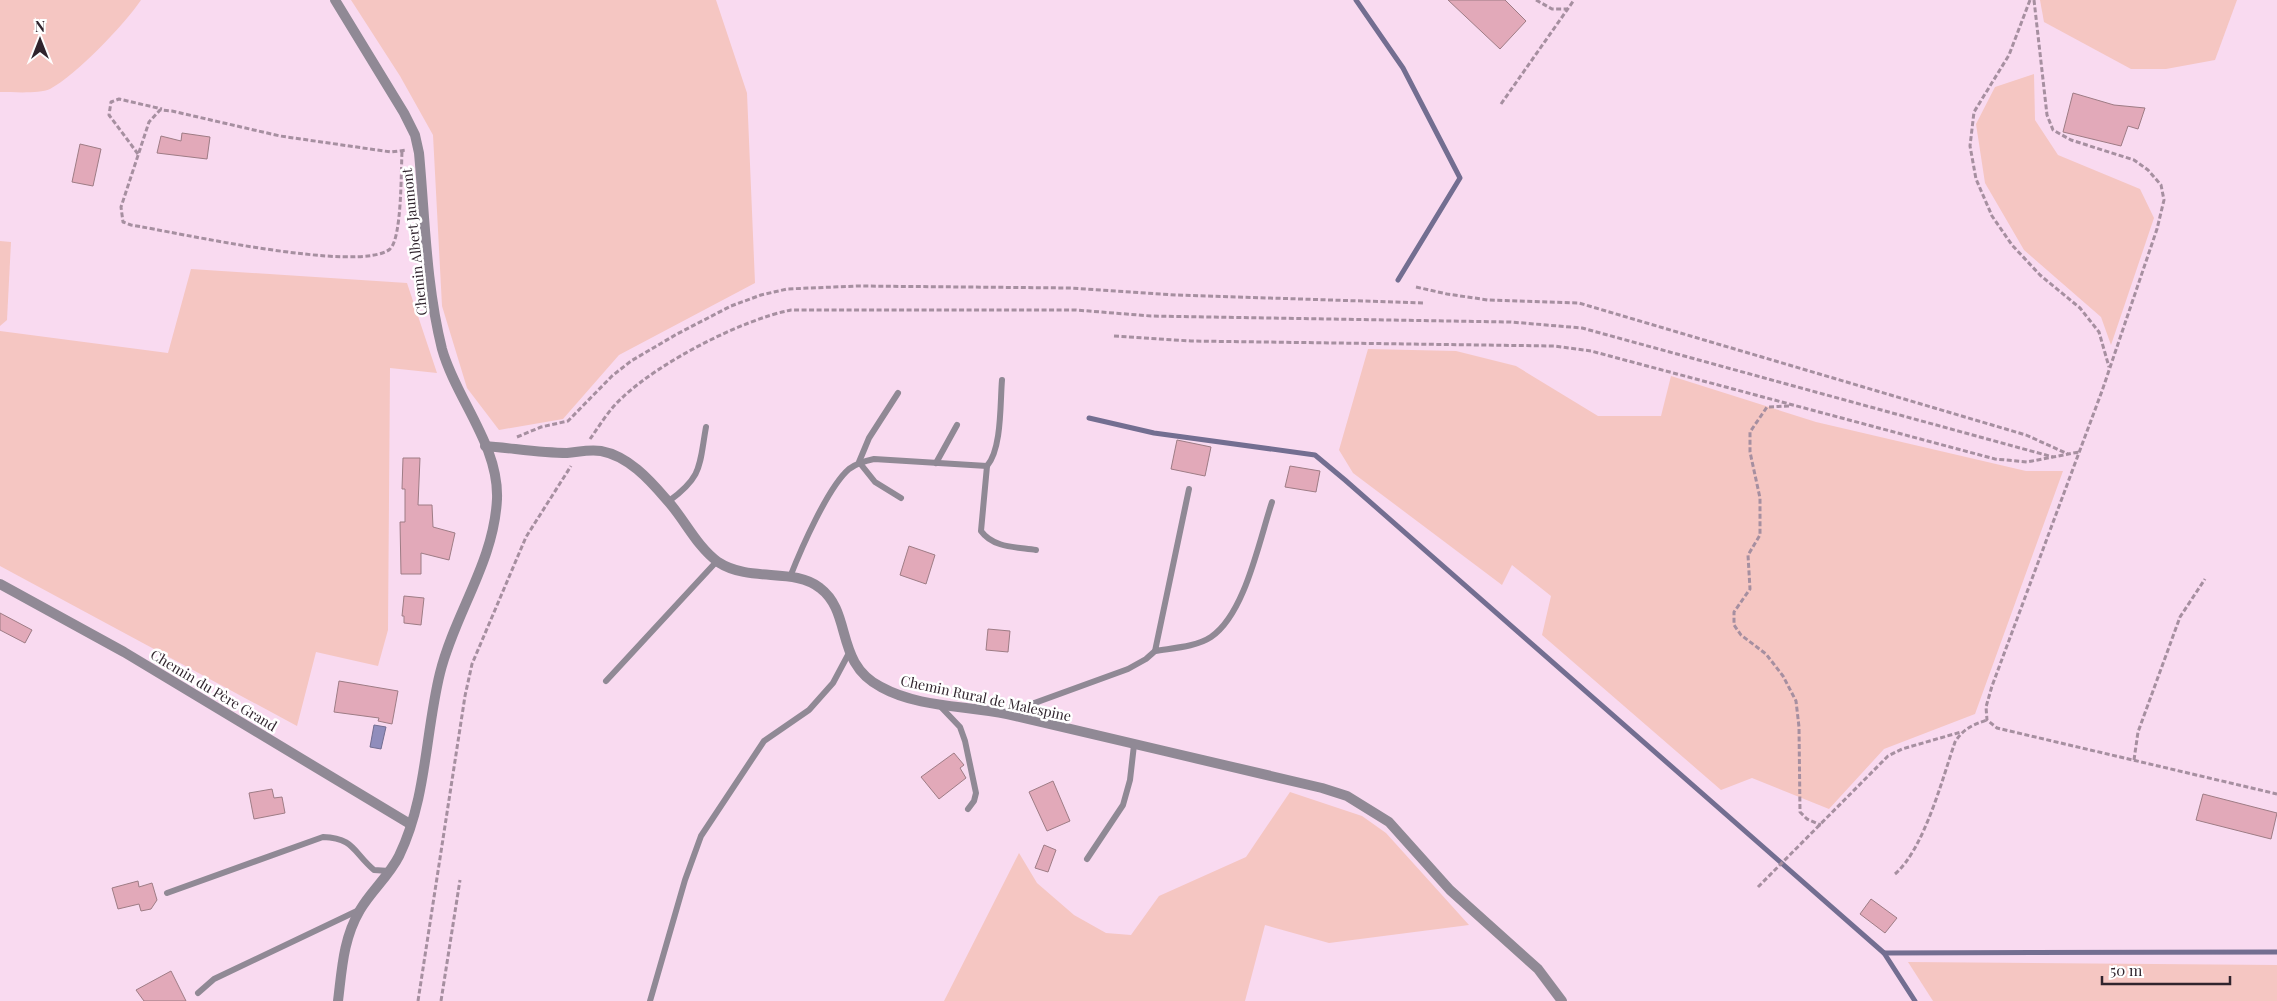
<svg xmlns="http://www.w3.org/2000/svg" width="2277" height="1001" font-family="'Playfair Display',serif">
  <rect width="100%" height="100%" fill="#f9daf0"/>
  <g fill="#f5c6c2">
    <path d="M0,0H141C125,24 75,76 50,89C39,94 13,92 0,92Z"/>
    <polygon points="351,0 716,0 747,93 755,283 619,355 563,419 499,430 467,388 442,306 433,135 400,76"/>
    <polygon points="2040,0 2237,0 2215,60 2166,69 2131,69 2044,22"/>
    <polygon points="2034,74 2035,120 2058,155 2140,189 2154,218 2111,345 2101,317 2024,250 1985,183 1976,124 1995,87"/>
    <polygon points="0,241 11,242 7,320 0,326"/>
    <polygon points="191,269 407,283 437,373 390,368 388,630 378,666 316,652 297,726 0,566 0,331 168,353"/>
    <polygon points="1368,349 1456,351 1516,366 1598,416 1661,416 1671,376 1816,422 2026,471 2063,471 1975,714 1884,749 1829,809 1752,778 1721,790 1542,635 1551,596 1512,565 1502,585 1353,473 1339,450"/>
    <polygon points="1290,792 1362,816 1386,833 1469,925 1329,943 1265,925 1245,1001 944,1001 1019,853 1037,883 1074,915 1106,933 1131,935 1159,896 1246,857"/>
    <polygon points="1908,962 2277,965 2277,1001 1933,1001"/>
  </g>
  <polygon fill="#908dbc" stroke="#736e91" points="374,725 386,727 381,749 370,747"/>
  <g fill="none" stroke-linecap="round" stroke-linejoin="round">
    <g stroke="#736e91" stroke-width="5">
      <polyline points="1356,0 1403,68 1460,178 1398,280"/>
      <polyline points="1089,418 1154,433 1315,455 1345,480 1884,953 2277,952"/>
      <polyline points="1884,953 1915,1001"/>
    </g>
  </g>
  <g fill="#e2a9b9" stroke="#9e7c85">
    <polygon points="1448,0 1505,0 1526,21 1500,49"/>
    <polygon points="2073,93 2114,105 2145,108 2138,129 2128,126 2121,146 2063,132"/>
    <polygon points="182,133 210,137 207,159 157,153 161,136 181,141"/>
    <polygon points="80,144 101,149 93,186 72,182"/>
    <polygon points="1177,440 1211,447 1205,476 1171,469"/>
    <polygon points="403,458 420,458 418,505 432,505 433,527 455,533 449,560 421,553 421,574 401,574 400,522 405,522 405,489 402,489"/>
    <polygon points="1290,466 1320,471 1316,492 1285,487"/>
    <polygon points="909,546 935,555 926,584 900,575"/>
    <polygon points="404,596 424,598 421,625 404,623 404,616 402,616"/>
    <polygon points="0,613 32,630 25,643 0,630"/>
    <polygon points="988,629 1010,631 1008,652 986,650"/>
    <polygon points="339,681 398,691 392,724 378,721 379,718 334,712"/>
    <polygon points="954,753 964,765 960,768 966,778 939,799 921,777"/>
    <polygon points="1053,781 1070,821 1047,831 1029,792"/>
    <polygon points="272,789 274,798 282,797 285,813 254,819 249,793"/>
    <polygon points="2203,794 2277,813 2271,839 2196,820"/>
    <polygon points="1044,845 1056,850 1048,872 1035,868"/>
    <polygon points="138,881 139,887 152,883 157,900 151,909 141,911 139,904 118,909 112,888"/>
    <polygon points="1871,899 1897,918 1885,933 1860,914"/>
    <polygon points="171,971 186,1001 144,1001 136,990"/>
  </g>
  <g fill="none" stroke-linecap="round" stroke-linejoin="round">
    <g stroke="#a68fa0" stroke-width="3" stroke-dasharray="5 2.5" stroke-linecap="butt">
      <polyline points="1536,0 1552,9 1567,9"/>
      <polyline points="2030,0 2009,55 1974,112 1970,146 1976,179 1992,216 2012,245 2040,275 2080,308 2099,332 2109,367"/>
      <polyline points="2034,0 2047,115 2053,130 2071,140 2134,160 2148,170 2161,185 2164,200 2157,229 2102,391 1992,686 1986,707 1987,720 1997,728 2277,794"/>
      <polyline points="1501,104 1574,0"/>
      <path d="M402,152C401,170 402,238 390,249C360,274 175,232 131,225L123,222L121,207L149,122L160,110L172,111L280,136L391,152L407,150"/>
      <polyline points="138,154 109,115 111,102 119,99 162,109"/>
      <polyline points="1416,287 1447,294 1488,300 1579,303 2026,435 2068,454"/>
      <polyline points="1114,336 1191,341 1554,346 1591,351 1995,459 2027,462 2079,452"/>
      <polyline points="1789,406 1767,407 1750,432 1750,452 1760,498 1760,535 1748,555 1750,589 1734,612 1734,625 1741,635 1766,654 1783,676 1796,701 1799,727 1800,812 1807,819 1821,825"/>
      <polyline points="517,437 541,427 568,421 612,376 631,361 677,334 731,306 761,295 787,289 858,286 1071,288 1176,295 1424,303"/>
      <path d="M590,439C600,425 610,408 623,397C660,362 741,320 791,310H1076L1151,316L1511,322L1582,328L2053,457"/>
      <polyline points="2134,760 2138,732 2180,617 2205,579"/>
      <path d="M1895,874C1924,849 1942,780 1955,742C1963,729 1972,725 1987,720"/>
      <polyline points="1758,887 1888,756 1902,749 1961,732"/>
      <polyline points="418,1001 465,696 472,664 526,537 571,466"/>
      <polyline points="441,1001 460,880"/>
    </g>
    <g stroke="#908995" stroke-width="6">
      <polyline points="898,393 869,438 859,462 875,482 901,498"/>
      <polyline points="936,463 957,425"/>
      <path d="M987,466L981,531C993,548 1017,547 1036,550"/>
      <path d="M1189,489L1155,651C1172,648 1196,647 1211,637C1245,614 1259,541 1272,502"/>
      <path d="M669,501C703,476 699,466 706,427"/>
      <path d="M790,577C801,549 828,487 849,469C857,463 864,461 874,459L987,466C1002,449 1000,403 1002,380"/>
      <polyline points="606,681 717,561"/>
      <polyline points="940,706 960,727 965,741 976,793 974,801 968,809"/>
      <polyline points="1007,713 1128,669 1146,659 1155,651"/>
      <polyline points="1087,859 1123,805 1130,780 1134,745"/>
      <path d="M167,893L323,837C354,838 353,852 374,870L389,871"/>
      <polyline points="198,993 214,979 359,910"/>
      <polyline points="650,1001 685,880 701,836 764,741 809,710 833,683 849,653"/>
    </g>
    <g stroke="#908995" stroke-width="10">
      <path d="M335,0L404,113L415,135L419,153C425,218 426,285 442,349C456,399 499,445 497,499C494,562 455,613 440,673C425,734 427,798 399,856C389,876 371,891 360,910C343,939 342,969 338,1001"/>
      <path d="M485,446C512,448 540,453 567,453C579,452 589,449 601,451C628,456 649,479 666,499C684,518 696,546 718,562C750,583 794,567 820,588C853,613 834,663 881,687C919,708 965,705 1007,714C1112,738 1217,764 1322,788L1347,796L1389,822L1450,890L1538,969L1562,1001"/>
      <polyline points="0,584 124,652 410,824"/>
    </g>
  </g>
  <g text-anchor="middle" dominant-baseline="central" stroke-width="5" stroke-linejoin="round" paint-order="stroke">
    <g font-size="14" fill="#30242d" stroke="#fff">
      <text transform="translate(414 242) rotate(-96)">Chemin Albert Jaumont</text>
      <text transform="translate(214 690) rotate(31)">Chemin du Père Grand</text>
      <text transform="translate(986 698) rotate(12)">Chemin Rural de Malespine</text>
    </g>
  </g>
  <g transform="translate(40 40)" stroke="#ffffff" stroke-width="4" paint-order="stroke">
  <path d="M0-4L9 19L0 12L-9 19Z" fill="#30242d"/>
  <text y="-8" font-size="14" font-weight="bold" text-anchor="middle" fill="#30242d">N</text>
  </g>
  <path d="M2102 976v8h128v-8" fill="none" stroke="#30242d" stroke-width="2.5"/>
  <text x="2110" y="976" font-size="15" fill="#30242d" stroke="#ffffff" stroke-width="4" paint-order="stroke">50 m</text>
</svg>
